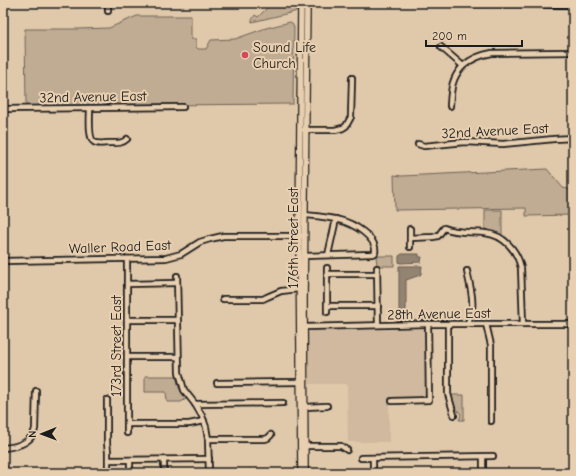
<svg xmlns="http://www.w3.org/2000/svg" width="576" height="476" font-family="'Comic Neue',sans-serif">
  <rect width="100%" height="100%" fill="#e0c8aa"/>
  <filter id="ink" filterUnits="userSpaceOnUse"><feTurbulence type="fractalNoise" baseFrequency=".025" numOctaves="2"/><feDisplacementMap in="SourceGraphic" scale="8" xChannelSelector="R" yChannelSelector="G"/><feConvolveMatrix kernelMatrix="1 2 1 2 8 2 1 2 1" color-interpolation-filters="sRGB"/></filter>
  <g filter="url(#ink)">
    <polygon fill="#d0b99e" points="432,329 432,402 389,402 389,442 348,442 347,384 309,384 308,333 312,330"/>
    <g fill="#c0ab93" stroke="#6e6458">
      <polygon points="272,3 298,3 298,11 252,22 252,20 255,15 258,17"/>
      <polygon points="137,16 191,16 191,39 196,39 196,47 198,49 206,49 211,40 235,39 266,28 290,22 292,23 294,27 293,104 26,106 25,29 78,29 109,28"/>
      <polygon points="547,169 563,188 573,190 573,215 526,216 526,208 395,210 394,175 402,176"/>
      <polygon points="485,210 502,210 502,236 492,231 485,229"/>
      <polygon points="376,256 394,256 394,266 377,266"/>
      <polygon points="145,376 176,376 179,388 186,399 181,402 167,402 166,392 145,392"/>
      <path d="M451,395H464V420H459C463,412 459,413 455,408C453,405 452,398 451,395Z"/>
    </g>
    <g fill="#938472" stroke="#635a50">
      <polygon points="402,254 419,254 419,257 422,257 421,262 400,263 399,262 399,256"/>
      <polygon points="399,266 422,266 421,274 420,275 406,280 406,316 405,317 401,317 399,315"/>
    </g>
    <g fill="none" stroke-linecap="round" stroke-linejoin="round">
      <g stroke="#1c1c1c" stroke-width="8">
        <g id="minor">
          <polyline points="108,3 108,11"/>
          <path d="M471,3L476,4C508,3 541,5 573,5"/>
          <path d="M441,47L463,66C451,79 451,90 450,106"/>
          <path d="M463,66C471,59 480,55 492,53L573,52"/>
          <path d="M90,108C90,115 88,138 94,142C98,145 104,143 109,143C116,143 122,144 127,139"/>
          <polyline points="3,109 183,107"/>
          <polyline points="304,130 335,130 343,128 346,126 351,117 352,78"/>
          <polyline points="418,144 424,146 465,142 503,144 554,139 573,138"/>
          <polyline points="410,229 410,247"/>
          <path d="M410,238L433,237L438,236L444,228C458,234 471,231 485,233C504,235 517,250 521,268L523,324"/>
          <polyline points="328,255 336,219"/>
          <path d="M304,256L372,254L375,253C378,237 352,223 339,220C328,217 316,216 305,215"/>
          <polyline points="127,259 127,433"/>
          <polyline points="3,261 166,258 181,254 200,242 210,239 223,236 302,236"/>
          <polyline points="377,268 378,325"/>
          <path d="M467,271C469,283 474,296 472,309C471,314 469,319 468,324"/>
          <polyline points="327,274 377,274"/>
          <polyline points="177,276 179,372 184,390 195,404 202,416 206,427 208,439 209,473"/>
          <polyline points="127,284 177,283"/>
          <polyline points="223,299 263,299 267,297 281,291 299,289"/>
          <polyline points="327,306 378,306"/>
          <polyline points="327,312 327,268"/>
          <polyline points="127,320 177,320"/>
          <polyline points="486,324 491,345 491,421"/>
          <polyline points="448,325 448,394 454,415"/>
          <polyline points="305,327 428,324 573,324"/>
          <polyline points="127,357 178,357"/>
          <polyline points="217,383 300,382"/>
          <polyline points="107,400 107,443 108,452 108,473"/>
          <polyline points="392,401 429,400 428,324"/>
          <polyline points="195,404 283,403"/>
          <polyline points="305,407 327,406"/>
          <polyline points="127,424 189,424 204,421"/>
          <polyline points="208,439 265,439 268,438 271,435"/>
          <polyline points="305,446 341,446 347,450"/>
          <path d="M3,448C16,447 32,443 35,429L36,391"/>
          <polyline points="483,457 483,473"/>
          <polyline points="361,458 493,456"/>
          <polyline points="373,458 373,473"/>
          <polyline points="108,460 209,459"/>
          <polyline points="130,460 130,473"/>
          <polyline points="164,460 164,473"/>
          <polyline points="3,467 5,473"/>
        </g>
      </g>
      <g stroke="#1c1c1c" stroke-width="8">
        <g id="major">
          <polyline points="301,473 299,236 301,3"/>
          <polyline points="305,473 304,301 307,3"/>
        </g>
      </g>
      <use href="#minor" stroke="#e8cfb0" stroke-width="4.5"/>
      <use href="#major" stroke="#e8cfb0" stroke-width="5.5"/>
    </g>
  </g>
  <circle fill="#d1495b" stroke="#e8cfb0" stroke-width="1.5" cx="245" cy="55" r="4"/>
  <g text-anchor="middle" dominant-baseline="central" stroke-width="4" stroke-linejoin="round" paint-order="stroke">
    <g font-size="14" fill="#1c1c1c" stroke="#e8cfb0" text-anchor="start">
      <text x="253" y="47">Sound Life<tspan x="253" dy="16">Church</tspan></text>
    </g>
    <g font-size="14" fill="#1c1c1c" stroke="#e8cfb0">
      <text transform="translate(93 97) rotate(-1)">32nd Avenue East</text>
      <text transform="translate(495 131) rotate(-3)">32nd Avenue East</text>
      <text transform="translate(293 238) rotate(-90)">176th Street East</text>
      <text transform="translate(120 247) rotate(-2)">Waller Road East</text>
      <text transform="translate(439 314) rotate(-1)">28th Avenue East</text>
      <text transform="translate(116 346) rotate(-90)">173rd Street East</text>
    </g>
  </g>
  <rect width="576" height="476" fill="none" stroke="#e8cfb0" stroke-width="16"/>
  <rect x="8" y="8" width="560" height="460" fill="none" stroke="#1c1c1c" stroke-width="1.5" filter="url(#ink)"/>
  <g transform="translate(42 434) rotate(269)" stroke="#e8cfb0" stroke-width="3" paint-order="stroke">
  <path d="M0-3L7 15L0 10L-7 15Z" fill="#1c1c1c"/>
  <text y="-6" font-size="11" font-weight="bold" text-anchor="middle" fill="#1c1c1c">N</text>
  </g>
  <path d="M426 40v6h96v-6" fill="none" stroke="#1c1c1c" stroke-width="2"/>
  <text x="432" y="40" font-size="12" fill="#1c1c1c" stroke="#e8cfb0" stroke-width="3" paint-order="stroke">200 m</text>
</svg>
